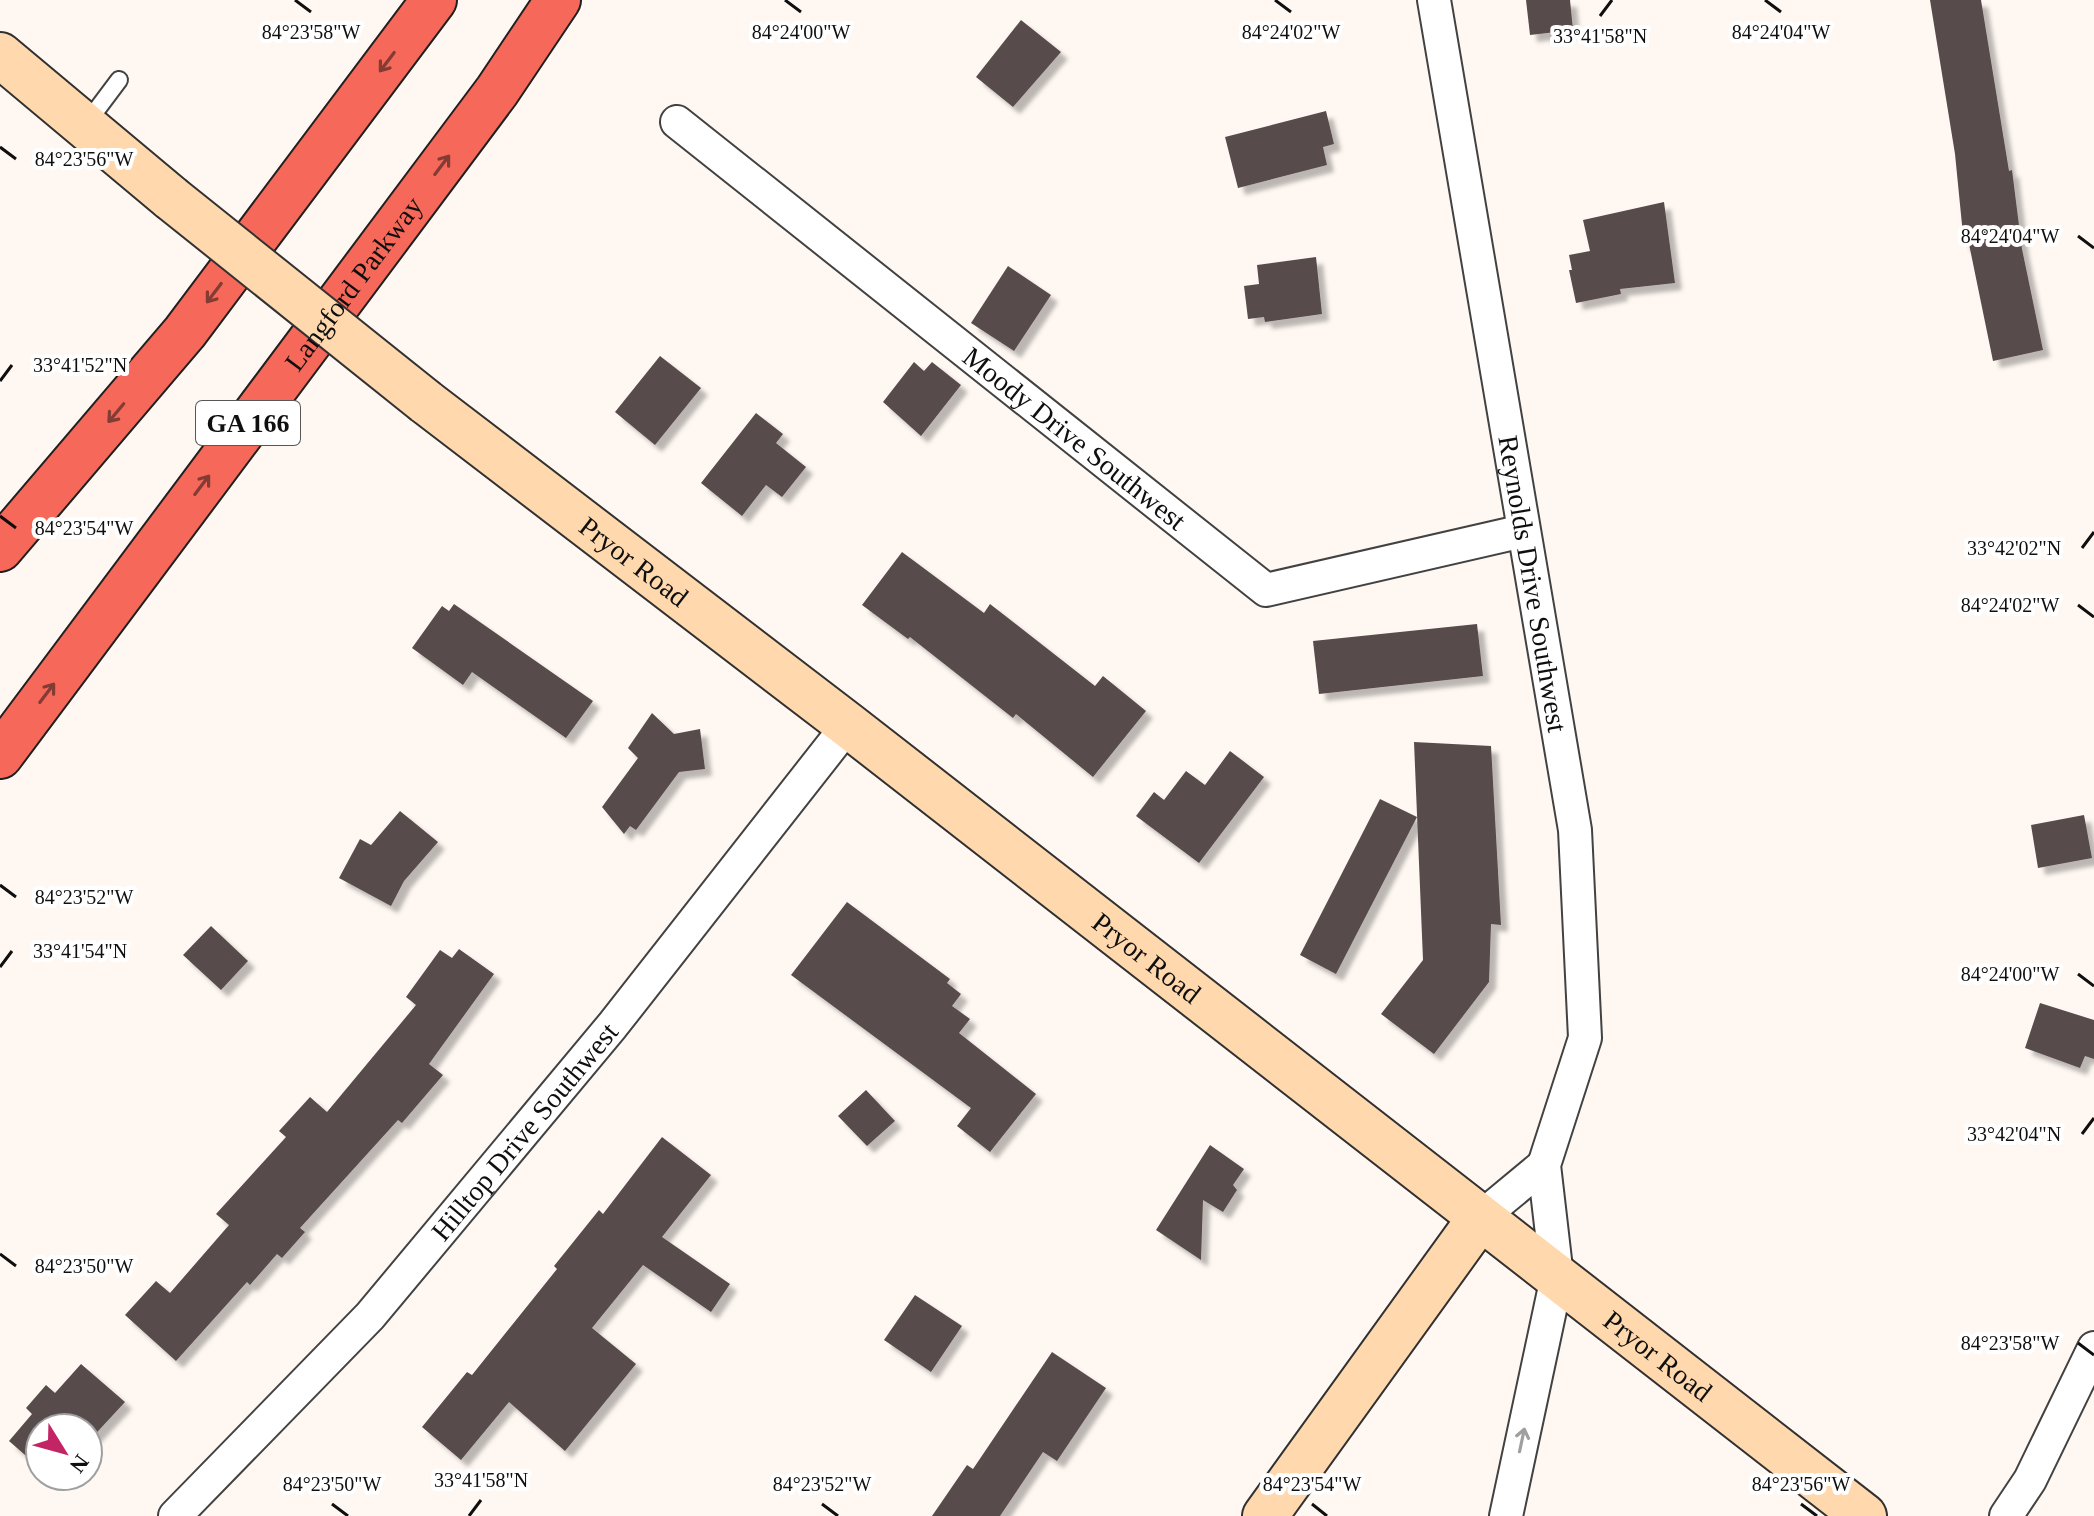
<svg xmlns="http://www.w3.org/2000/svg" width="2094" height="1516" font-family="Georgia,serif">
  <defs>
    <filter id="shadow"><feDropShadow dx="7" dy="7" stdDeviation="2" flood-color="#0004"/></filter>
  </defs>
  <rect width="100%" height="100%" fill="#fff8f2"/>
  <g fill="#584c4b" filter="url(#shadow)">
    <polygon points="1526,0 1570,0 1573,30 1530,35"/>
    <polygon points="1930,0 1981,0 2009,171 2012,170 2022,249 2043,350 1993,361 1969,244 1964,245 1955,154"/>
    <polygon points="1021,20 1061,52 1013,107 976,77"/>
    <polygon points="1326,111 1334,144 1323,147 1327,165 1238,188 1225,137"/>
    <polygon points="1664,202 1675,283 1620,289 1621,294 1576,303 1569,270 1572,270 1569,255 1590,251 1583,220"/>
    <polygon points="1316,257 1322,314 1265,322 1264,317 1248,319 1244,286 1259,284 1257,265"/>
    <polygon points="1008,266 1051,295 1014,351 971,323"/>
    <polygon points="660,356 701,388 655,445 615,412"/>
    <polygon points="914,362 924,371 932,362 961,385 921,436 883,402"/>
    <polygon points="756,413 783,434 776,443 806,467 782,497 766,485 742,516 701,483"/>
    <polygon points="902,552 984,613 990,604 1095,686 1103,676 1146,711 1093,777 1016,714 1013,718 910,637 908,639 862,605"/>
    <polygon points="454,604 593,701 566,738 472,672 463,685 412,648 442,606 449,611"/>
    <polygon points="1477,624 1483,676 1319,694 1313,641"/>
    <polygon points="652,713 674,734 700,729 705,769 679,772 636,830 630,826 624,834 602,807 638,758 628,748"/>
    <polygon points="1414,742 1491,746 1501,925 1491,924 1489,982 1434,1054 1381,1014 1423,960"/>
    <polygon points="1230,751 1264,777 1199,863 1136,816 1154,792 1164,800 1186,771 1205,785"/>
    <polygon points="1380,799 1417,817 1336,974 1300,955"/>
    <polygon points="400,811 438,842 404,881 391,906 339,878 360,839 371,845"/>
    <polygon points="2084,815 2092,858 2038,868 2031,825"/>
    <polygon points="847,902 950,979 947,983 961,994 952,1006 970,1019 959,1033 1036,1094 990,1152 957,1126 971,1108 791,975"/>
    <polygon points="211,926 248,961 221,990 183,955"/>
    <polygon points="459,949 494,974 429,1064 443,1075 402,1123 398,1120 300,1228 305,1232 282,1258 277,1254 250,1285 247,1282 176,1361 125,1315 156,1281 170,1293 229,1225 216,1214 286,1137 279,1131 310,1097 327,1112 416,1005 406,997 440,950 452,958"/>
    <polygon points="2040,1003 2094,1020 2094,1059 2085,1056 2080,1068 2025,1048"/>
    <polygon points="866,1090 895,1121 867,1146 838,1116"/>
    <polygon points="662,1137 711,1175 662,1237 730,1284 711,1312 643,1265 592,1328 636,1364 565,1451 509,1402 461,1460 422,1427 467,1372 472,1375 557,1269 554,1266 599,1210 603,1214"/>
    <polygon points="1210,1145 1244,1169 1233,1185 1237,1190 1223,1212 1203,1200 1201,1260 1156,1230"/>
    <polygon points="915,1295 962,1326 931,1372 884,1340"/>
    <polygon points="1052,1352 1106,1388 1057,1461 1043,1452 1000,1516 932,1516 967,1465 973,1469"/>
    <polygon points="81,1364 125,1402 88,1442 88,1428 40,1428 40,1468 9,1441 32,1414 26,1408 46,1385 55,1393"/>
  </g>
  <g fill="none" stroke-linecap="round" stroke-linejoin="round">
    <g stroke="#424242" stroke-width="20">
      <polyline id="lane" points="86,124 119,80"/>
    </g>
    <g stroke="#424242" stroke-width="36">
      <g id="street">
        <path id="s1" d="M1434,0L1575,830L1585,1038L1544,1165L1557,1277L1506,1516"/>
        <path id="s2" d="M677,122L1266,590L1523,531"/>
        <polyline points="1480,1218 1544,1165"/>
        <path id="s3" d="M175,1516L370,1316L612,1026L848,725"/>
        <polyline points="2006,1516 2030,1480 2094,1348"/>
      </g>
    </g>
    <g stroke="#313131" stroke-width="48">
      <g id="secondary">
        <polyline points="0,55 171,198"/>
        <path id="s4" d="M426,402L848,725L1864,1516"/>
        <polyline points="1265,1516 1480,1218"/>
      </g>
    </g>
    <g stroke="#202020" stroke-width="48">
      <g id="highway">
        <polyline points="0,549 185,332 434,0"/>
        <path id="s5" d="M0,756L497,91L558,0"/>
      </g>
    </g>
    <use href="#lane" stroke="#fff" stroke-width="16"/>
    <use href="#street" stroke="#fff" stroke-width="32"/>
    <use href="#secondary" stroke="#ffd9ad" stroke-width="44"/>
    <use href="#highway" stroke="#f66859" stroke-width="44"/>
    <g stroke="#313131" stroke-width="48" stroke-linecap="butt">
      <polyline id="secondary-bridge" points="171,198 426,402"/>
    </g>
    <use href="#secondary-bridge" stroke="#ffd9ad" stroke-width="44"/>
  </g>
  <defs><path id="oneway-shaft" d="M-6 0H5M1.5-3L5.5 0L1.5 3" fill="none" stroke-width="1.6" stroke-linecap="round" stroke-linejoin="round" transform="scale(2)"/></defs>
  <g stroke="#823c34">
    <use href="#oneway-shaft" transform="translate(387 62) rotate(127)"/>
    <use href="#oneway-shaft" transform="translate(442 165) rotate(-53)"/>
    <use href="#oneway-shaft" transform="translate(214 293) rotate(127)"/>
    <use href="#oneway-shaft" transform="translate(116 413) rotate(130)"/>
    <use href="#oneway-shaft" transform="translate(202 485) rotate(-53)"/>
    <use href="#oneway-shaft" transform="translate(47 693) rotate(-53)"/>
  </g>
  <use stroke="#9f9f9f" href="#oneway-shaft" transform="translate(1522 1440) rotate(-78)"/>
  <path fill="none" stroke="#0f0f0f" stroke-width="3" d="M295,0L311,12M785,0L801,12M1275,0L1291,12M1765,0L1781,12M1600,16L1612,0M0,147L16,159M2078,236L2094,248M0,381L12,365M0,516L16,528M2082,548L2094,532M2078,605L2094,617M0,885L16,897M0,967L12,951M2078,974L2094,986M2082,1134L2094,1118M0,1254L16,1266M2078,1343L2094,1355M332,1504L348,1516M822,1504L838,1516M1312,1504L1327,1516M1801,1504L1817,1516M469,1516L481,1500"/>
  <g text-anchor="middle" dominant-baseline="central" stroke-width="8" stroke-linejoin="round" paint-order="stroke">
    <rect fill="#fff" stroke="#575757" stroke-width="2" x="196" y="401" width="104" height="44" rx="6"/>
    <g font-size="26" font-weight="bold" fill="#0f0f0f">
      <text x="248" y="423">GA 166</text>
    </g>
    <g font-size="28" fill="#0f0f0f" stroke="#fff">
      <text stroke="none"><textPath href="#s5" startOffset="590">Langford Parkway</textPath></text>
      <text stroke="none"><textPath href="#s2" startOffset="508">Moody Drive Southwest</textPath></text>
      <text stroke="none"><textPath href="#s4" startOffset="262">Pryor Road</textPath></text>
      <text stroke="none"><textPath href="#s1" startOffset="592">Reynolds Drive Southwest</textPath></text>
      <text stroke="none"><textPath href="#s4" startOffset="910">Pryor Road</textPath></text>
      <text stroke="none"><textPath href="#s3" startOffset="520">Hilltop Drive Southwest</textPath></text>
      <text stroke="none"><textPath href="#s4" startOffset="1558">Pryor Road</textPath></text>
    </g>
  </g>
  <g font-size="20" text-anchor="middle" fill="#0f0f0f" stroke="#fff" stroke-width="8" stroke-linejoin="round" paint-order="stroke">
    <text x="801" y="39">84°24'00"W</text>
    <text x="1291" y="39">84°24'02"W</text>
    <text x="1781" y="39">84°24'04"W</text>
    <text x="311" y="39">84°23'58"W</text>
    <text x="1600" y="43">33°41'58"N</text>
    <text x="84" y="166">84°23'56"W</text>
    <text x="2010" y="243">84°24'04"W</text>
    <text x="80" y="372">33°41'52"N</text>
    <text x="84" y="535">84°23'54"W</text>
    <text x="2014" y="555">33°42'02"N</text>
    <text x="2010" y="612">84°24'02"W</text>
    <text x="84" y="904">84°23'52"W</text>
    <text x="80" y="958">33°41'54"N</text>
    <text x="2010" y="981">84°24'00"W</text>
    <text x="2014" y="1141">33°42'04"N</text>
    <text x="84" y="1273">84°23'50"W</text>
    <text x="2010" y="1350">84°23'58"W</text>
    <text x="481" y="1487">33°41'58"N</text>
    <text x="332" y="1491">84°23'50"W</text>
    <text x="822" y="1491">84°23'52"W</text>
    <text x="1312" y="1491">84°23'54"W</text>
    <text x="1801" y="1491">84°23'56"W</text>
  </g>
  <g transform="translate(64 1452) rotate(127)"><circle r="38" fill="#ffffff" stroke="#9f9f9f" stroke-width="2"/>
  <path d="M0-6L14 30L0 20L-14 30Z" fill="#c32464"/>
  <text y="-12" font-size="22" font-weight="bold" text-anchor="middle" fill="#0f0f0f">N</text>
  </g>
</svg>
